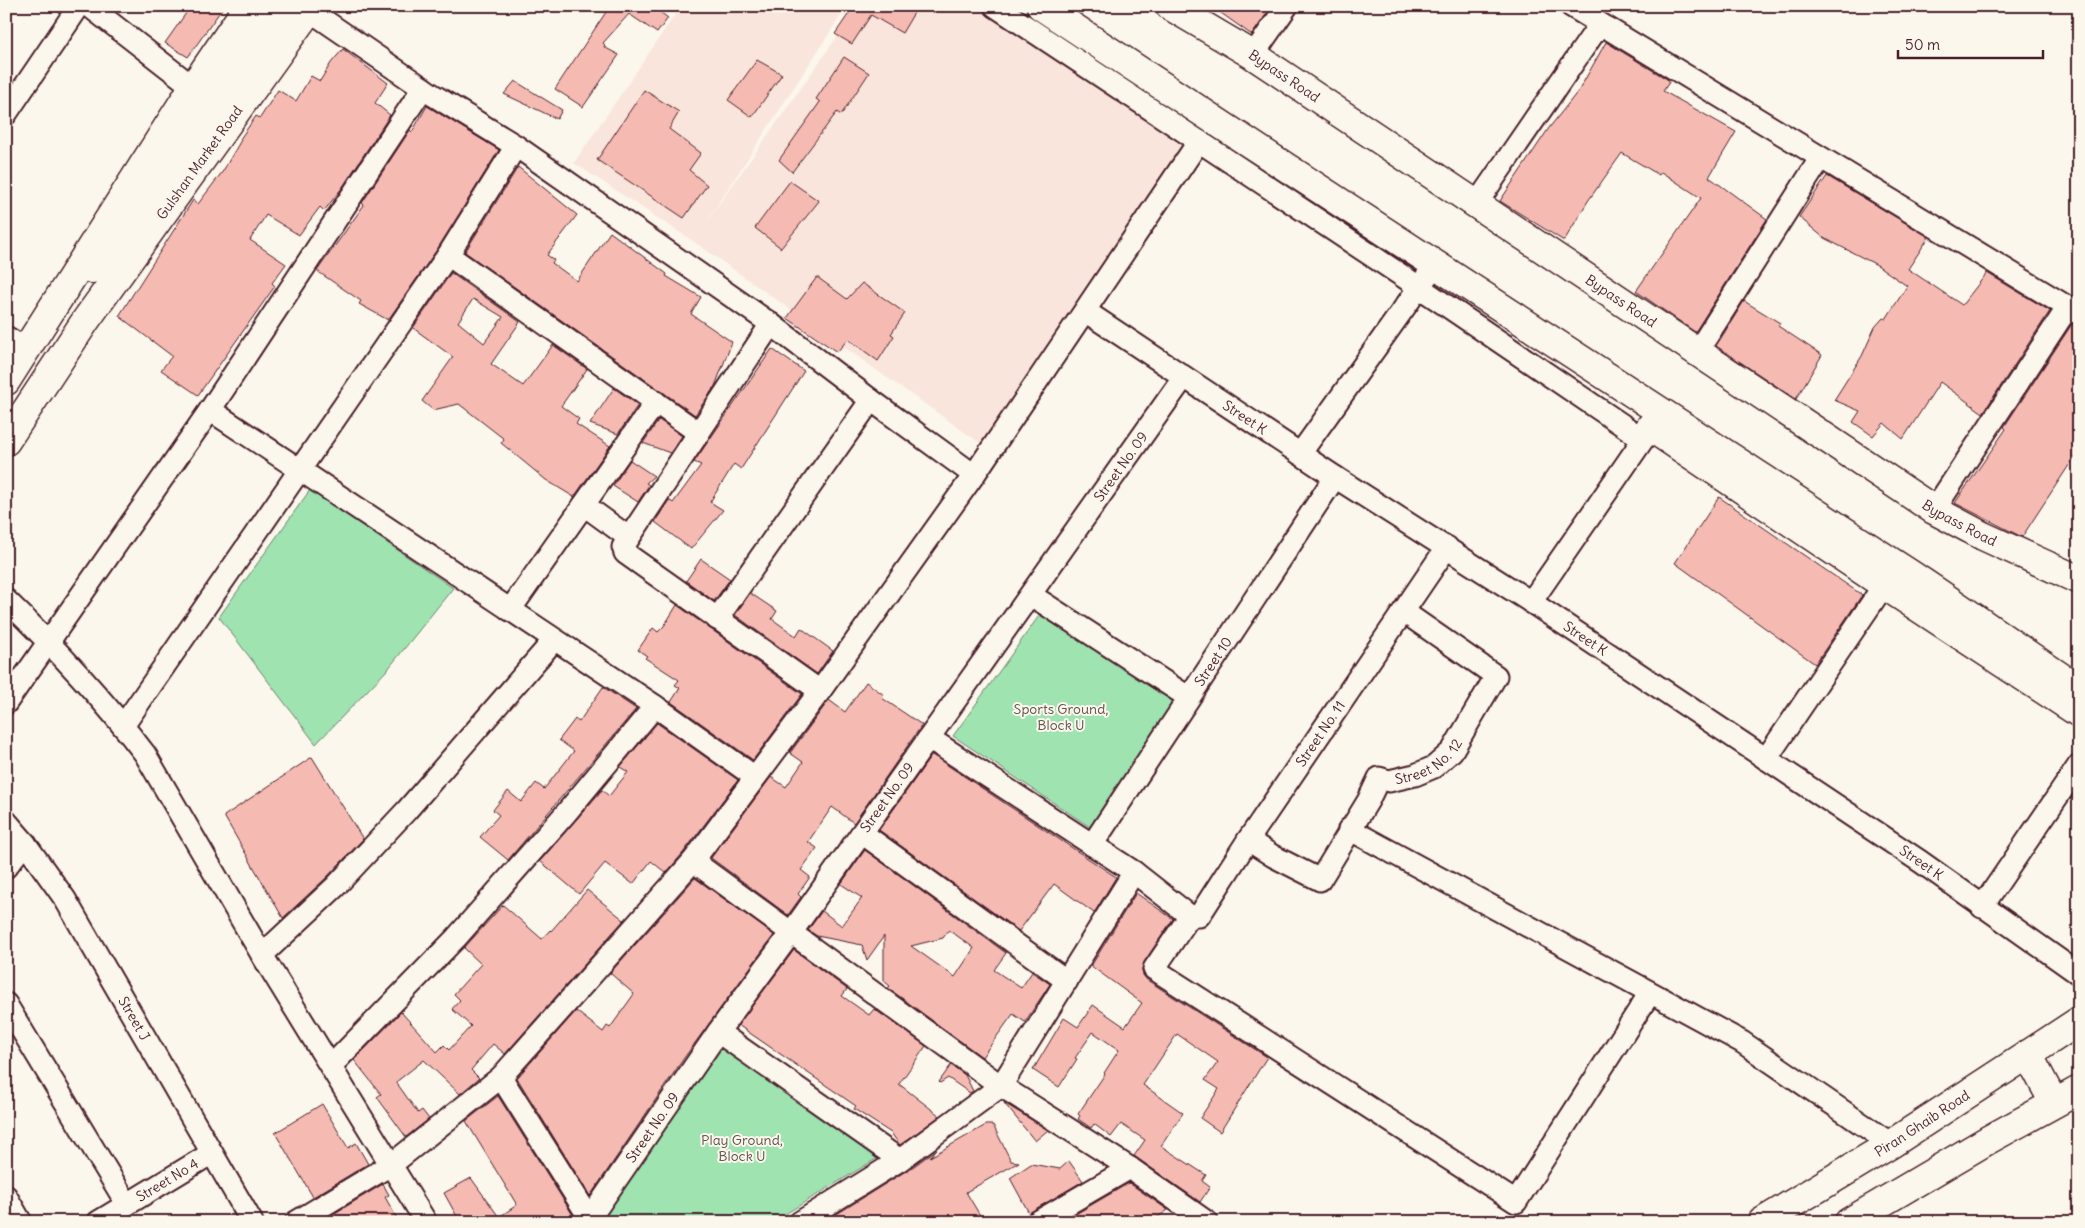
<svg xmlns="http://www.w3.org/2000/svg" width="2085" height="1228" font-family="Delius,sans-serif">
  <rect width="100%" height="100%" fill="#fbf7ec"/>
  <filter id="ink" filterUnits="userSpaceOnUse"><feTurbulence type="fractalNoise" baseFrequency=".02" numOctaves="2"/><feDisplacementMap in="SourceGraphic" scale="10" xChannelSelector="R" yChannelSelector="G"/><feConvolveMatrix kernelMatrix="1 2 1 2 8 2 1 2 1" color-interpolation-filters="sRGB"/></filter>
  <g filter="url(#ink)">
    <polygon fill="#f9e5db" points="681,6 847,6 705,224 859,6 1000,6 1189,134 983,445 693,241 574,163"/>
    <g fill="#9ee3b0" stroke="#74816e">
      <polygon points="310,490 453,588 388,669 316,744 219,617"/>
      <polygon points="1041,613 1175,701 1090,827 953,736"/>
      <polygon points="724,1045 881,1156 772,1222 607,1222 603,1217"/>
    </g>
    <g fill="#f5bab2" stroke="#4a1f2b" fill-rule="evenodd">
      <polygon points="191,6 224,6 188,57 165,43"/>
      <polygon points="610,6 652,6 668,18 657,33 629,14 603,43 605,45 604,47 619,55 583,107 555,89"/>
      <polygon points="854,6 918,6 902,33 871,15 852,44 835,34"/>
      <polygon points="1211,6 1272,6 1252,35"/>
      <polygon points="1606,42 1670,81 1663,91 1736,132 1709,177 1767,219 1695,332 1636,291 1701,198 1661,172 1659,175 1622,153 1588,201 1564,241 1500,201 1549,128 1579,90"/>
      <polygon points="343,49 388,83 375,103 390,115 342,188 324,211 320,207 299,235 266,215 250,240 286,264 272,283 275,286 198,395 161,370 172,356 119,316 193,200 198,204 223,171 241,140 240,139 256,116 260,118 278,90 296,101 311,76 320,81 331,63"/>
      <polygon points="844,57 869,73 841,115 837,112 792,172 779,160 820,102 816,99"/>
      <polygon points="757,60 782,74 752,117 728,100"/>
      <polygon points="515,81 562,110 557,119 504,94"/>
      <polygon points="644,90 679,112 669,129 701,153 689,170 707,185 684,218 597,160"/>
      <polygon points="427,106 499,150 438,248 388,320 359,304 361,301 317,271 364,205 362,203 410,130 412,132"/>
      <polygon points="518,167 577,215 547,255 554,260 552,263 577,281 610,232 667,274 666,276 701,297 691,314 732,342 715,386 695,415 465,252"/>
      <polygon points="1827,176 1929,237 1908,269 1962,305 1987,273 2050,311 1983,413 1940,382 1903,439 1884,423 1873,436 1853,422 1860,411 1834,400 1862,356 1875,327 1883,318 1886,319 1907,286 1877,265 1824,238 1799,217"/>
      <polygon points="790,181 819,201 781,248 755,228"/>
      <path d="M451,273L520,322L491,364L523,386L553,345L587,369L561,406L579,419L576,424L610,446L574,497L546,480L501,443L504,439L459,404L433,410L422,401L453,357L413,328ZM473,299L503,317L484,343L458,322Z"/>
      <polygon points="817,277 847,299 862,283 905,313 891,334 894,336 878,361 848,339 837,352 787,318"/>
      <polygon points="1744,301 1780,323 1778,326 1822,355 1796,399 1716,346"/>
      <polygon points="2072,324 2079,326 2079,450 2022,537 1955,503 2006,429 2004,427"/>
      <polygon points="772,349 804,371 741,469 734,464 710,502 723,510 691,549 655,522 669,500 673,503 701,465 694,462"/>
      <polygon points="614,388 638,405 618,434 590,424"/>
      <polygon points="659,420 682,436 670,453 643,443"/>
      <polygon points="630,460 654,476 646,483 649,485 638,502 613,486"/>
      <polygon points="1719,497 1862,595 1815,664 1675,563"/>
      <polygon points="701,559 730,579 714,601 686,581"/>
      <polygon points="750,593 777,611 772,619 796,636 801,628 833,651 817,674 735,615"/>
      <polygon points="677,605 802,694 753,760 671,702 680,688 675,685 679,680 645,658 647,656 638,650 653,628 658,632 664,626"/>
      <polygon points="866,682 884,695 882,698 922,725 854,823 832,807 808,842 817,848 801,870 810,877 798,894 801,897 788,915 711,858 771,777 786,787 803,762 790,753 829,700 845,712"/>
      <polygon points="603,687 636,709 508,860 480,837 499,815 493,810 508,791 521,802 536,783 544,789 574,751 559,740 575,719 579,722"/>
      <polygon points="657,723 738,780 683,853 666,873 651,861 633,884 605,863 579,894 540,861 602,790 609,796 628,772 620,767"/>
      <polygon points="932,755 1116,877 1094,913 1054,884 1019,931 879,830"/>
      <polygon points="312,757 363,839 326,878 283,918 224,816"/>
      <path d="M865,850L1006,953L994,970L1021,988L1032,972L1050,984L1025,1022L1013,1014L982,1057L888,988L890,986L884,981V936L867,960L862,945L817,936L808,930L822,911L842,926L862,898L841,884ZM949,930L974,948L955,977L911,946L943,938Z"/>
      <polygon points="695,878 774,935 684,1058 590,1196 517,1078 576,1011 603,1032 607,1026 610,1028 634,994 610,973"/>
      <polygon points="587,890 624,920 505,1054 493,1044 471,1070 479,1078 460,1094 424,1060 396,1082 418,1113 422,1110 429,1119 406,1137 377,1097 381,1094 354,1060 401,1012 437,1052 444,1045 449,1050 471,1026 452,1009 460,1000 454,994 481,964 464,948 503,905 542,939 550,930 551,931"/>
      <polygon points="1136,893 1173,919 1144,962 1142,969 1143,975 1147,980 1267,1057 1220,1132 1200,1118 1219,1089 1205,1080 1218,1062 1177,1034 1143,1085 1183,1113 1161,1146 1206,1175 1202,1181 1210,1187 1200,1202 1134,1156 1145,1140 1121,1124 1111,1137 1094,1124 1091,1128 1078,1119 1080,1116 1078,1114 1105,1074 1104,1073 1119,1050 1093,1032 1075,1058 1077,1059 1059,1087 1033,1070 1064,1018 1078,1027 1093,1005 1125,1027 1142,1003 1091,966"/>
      <polygon points="794,950 847,989 842,996 869,1015 874,1009 926,1046 899,1084 940,1116 900,1145 891,1133 854,1109 856,1106 738,1025"/>
      <polygon points="951,1065 965,1075 973,1091 970,1093 948,1078 940,1083 939,1082"/>
      <polygon points="498,1096 576,1220 574,1222 460,1222 444,1193 471,1178 499,1217 517,1205 466,1121"/>
      <polygon points="1004,1103 1048,1130 1035,1141"/>
      <polygon points="322,1104 348,1148 356,1143 368,1164 313,1197 275,1133"/>
      <polygon points="986,1125 993,1125 1011,1161 1019,1162 966,1192 984,1222 824,1222 914,1166 937,1149 930,1157"/>
      <polygon points="1069,1161 1083,1181 1029,1213 1010,1178 1031,1164 1060,1169"/>
      <polygon points="1129,1183 1168,1210 1151,1222 1062,1222"/>
      <polygon points="383,1184 389,1195 385,1197 399,1222 329,1222 327,1218"/>
    </g>
    <g fill="none" stroke-linecap="round" stroke-linejoin="round">
      <g stroke="#4a1f2b" stroke-width="25">
        <g id="minor">
          <polyline points="89,6 193,87"/>
          <polyline points="995,6 1419,287 1643,439"/>
          <polyline points="1571,6 2079,314"/>
          <polyline points="309,10 433,95 516,146 771,324 871,400 974,475"/>
          <polyline points="1253,55 1287,6"/>
          <polyline points="6,114 79,6"/>
          <polyline points="1477,203 1600,24"/>
          <polyline points="448,255 699,433"/>
          <path id="s1" d="M1085,311L1335,477L1531,602L1921,862L2079,974"/>
          <polyline points="771,324 623,547 625,553 632,558 820,691"/>
          <polyline points="6,337 26,349"/>
          <polyline points="1697,352 1820,159"/>
          <polyline points="210,410 655,706 755,777"/>
          <polyline points="1300,454 1427,276"/>
          <polyline points="584,505 628,537"/>
          <polyline points="1934,510 2068,307"/>
          <polyline points="1031,595 1188,697"/>
          <path d="M6,600C56,648 103,699 145,754L262,955L426,1222"/>
          <polyline points="1531,602 1651,428"/>
          <polyline points="510,610 656,402"/>
          <polyline points="717,619 871,400"/>
          <polyline points="6,703 210,410 423,88"/>
          <polyline points="123,726 448,255 516,146"/>
          <polyline points="929,738 1134,872 1190,916"/>
          <polyline points="1766,759 1884,585"/>
          <path id="s2" d="M6,821L25,843L65,899L252,1222"/>
          <polyline points="1349,829 1742,1042 1891,1144"/>
          <polyline points="862,833 1067,981"/>
          <path id="s3" d="M1248,840L1273,856L1320,880L1368,801L1379,778L1389,781L1415,775L1434,767L1452,751L1496,676L1404,612"/>
          <path id="s4" d="M1092,845L1335,477"/>
          <polyline points="693,861 1001,1086 1130,1168 1207,1222"/>
          <polyline points="6,867 25,843"/>
          <polyline points="1982,907 2079,765"/>
          <polyline points="1190,916 1154,969 1516,1202 1650,993"/>
          <path id="s5" d="M1190,916H1199L1203,910L1248,840L1447,547"/>
          <polyline points="262,955 335,887 407,810 554,640"/>
          <polyline points="6,1004 127,1204"/>
          <polyline points="718,1032 900,1160"/>
          <polyline points="332,1065 456,938 566,813 655,706"/>
          <polyline points="501,1077 592,1222"/>
          <polyline points="6,1196 21,1222"/>
          <path id="s6" d="M590,1218L718,1032L791,933L1184,377"/>
          <path id="s7" d="M98,1222L212,1153"/>
          <polyline points="296,1222 392,1164 501,1077 693,861 820,691 974,475 1199,141"/>
          <polyline points="800,1222 900,1160 1001,1086 1134,872"/>
          <polyline points="1037,1222 1130,1168"/>
        </g>
      </g>
      <g stroke="#4a1f2b" stroke-width="31">
        <g id="secondary">
          <polyline points="92,269 119,239 280,6"/>
          <polyline points="6,381 193,87 248,6"/>
          <path id="s8" d="M6,441L86,320L312,6"/>
          <polyline points="2028,1054 2054,1103"/>
          <path id="s9" d="M1762,1222L1891,1144L2079,1021"/>
          <polyline points="1849,1222 1988,1140 2079,1090"/>
        </g>
      </g>
      <g stroke="#4a1f2b" stroke-width="31">
        <g id="primary">
          <path d="M1041,6C1324,193 1608,378 1893,563C1956,603 2016,648 2079,689"/>
          <path id="s10" d="M1170,6L1253,55L1934,510L1983,536L2079,580"/>
          <polyline points="1650,427 1884,585 2079,713"/>
        </g>
      </g>
      <use href="#minor" stroke="#fbf7ec" stroke-width="21"/>
      <use href="#secondary" stroke="#fbf7ec" stroke-width="28"/>
      <use href="#primary" stroke="#fbf7ec" stroke-width="28"/>
    </g>
  </g>
  <g text-anchor="middle" dominant-baseline="central" stroke-width="4" stroke-linejoin="round" paint-order="stroke">
    <g font-size="14" fill="#4a1f2b" stroke="#fbf7ec">
      <text stroke="none"><textPath href="#s10" startOffset="134">Bypass Road</textPath></text>
      <text stroke="none"><textPath href="#s8" startOffset="339">Gulshan Market Road</textPath></text>
      <text stroke="none"><textPath href="#s10" startOffset="539">Bypass Road</textPath></text>
      <text stroke="none"><textPath href="#s1" startOffset="192">Street K</textPath></text>
      <text stroke="none"><textPath href="#s6" startOffset="920">Street No. 09</textPath></text>
      <text stroke="none"><textPath href="#s10" startOffset="944">Bypass Road</textPath></text>
      <text stroke="none"><textPath href="#s1" startOffset="598">Street K</textPath></text>
      <text stroke="none"><textPath href="#s4" startOffset="220">Street 10</textPath></text>
      <text stroke="none"><textPath href="#s5" startOffset="228">Street No. 11</textPath></text>
      <text stroke="none"><textPath href="#s3" startOffset="256">Street No. 12</textPath></text>
      <text stroke="none"><textPath href="#s6" startOffset="515">Street No. 09</textPath></text>
      <text stroke="none"><textPath href="#s1" startOffset="1002">Street K</textPath></text>
      <text stroke="none"><textPath href="#s2" startOffset="236">Street J</textPath></text>
      <text stroke="none"><textPath href="#s9" startOffset="188">Piran Ghaib Road</textPath></text>
      <text stroke="none"><textPath href="#s6" startOffset="110">Street No. 09</textPath></text>
      <text stroke="none"><textPath href="#s7" startOffset="81">Street No 4</textPath></text>
    </g>
    <g font-size="14" fill="#5f504c" stroke="#fbf7ec">
      <text x="1061" y="709">Sports Ground,<tspan x="1061" dy="16">Block U</tspan></text>
      <text x="742" y="1140">Play Ground,<tspan x="742" dy="16">Block U</tspan></text>
    </g>
  </g>
  <rect width="2085" height="1228" fill="none" stroke="#fbf7ec" stroke-width="25"/>
  <rect x="12" y="12" width="2060" height="1203" fill="none" stroke="#4a1f2b" stroke-width="2" filter="url(#ink)"/>
  <path d="M1898 50v8h145v-8" fill="none" stroke="#4a1f2b" stroke-width="2.5"/>
  <text x="1905" y="50" font-size="15" fill="#4a1f2b" stroke="#fbf7ec" stroke-width="4" paint-order="stroke">50 m</text>
</svg>
